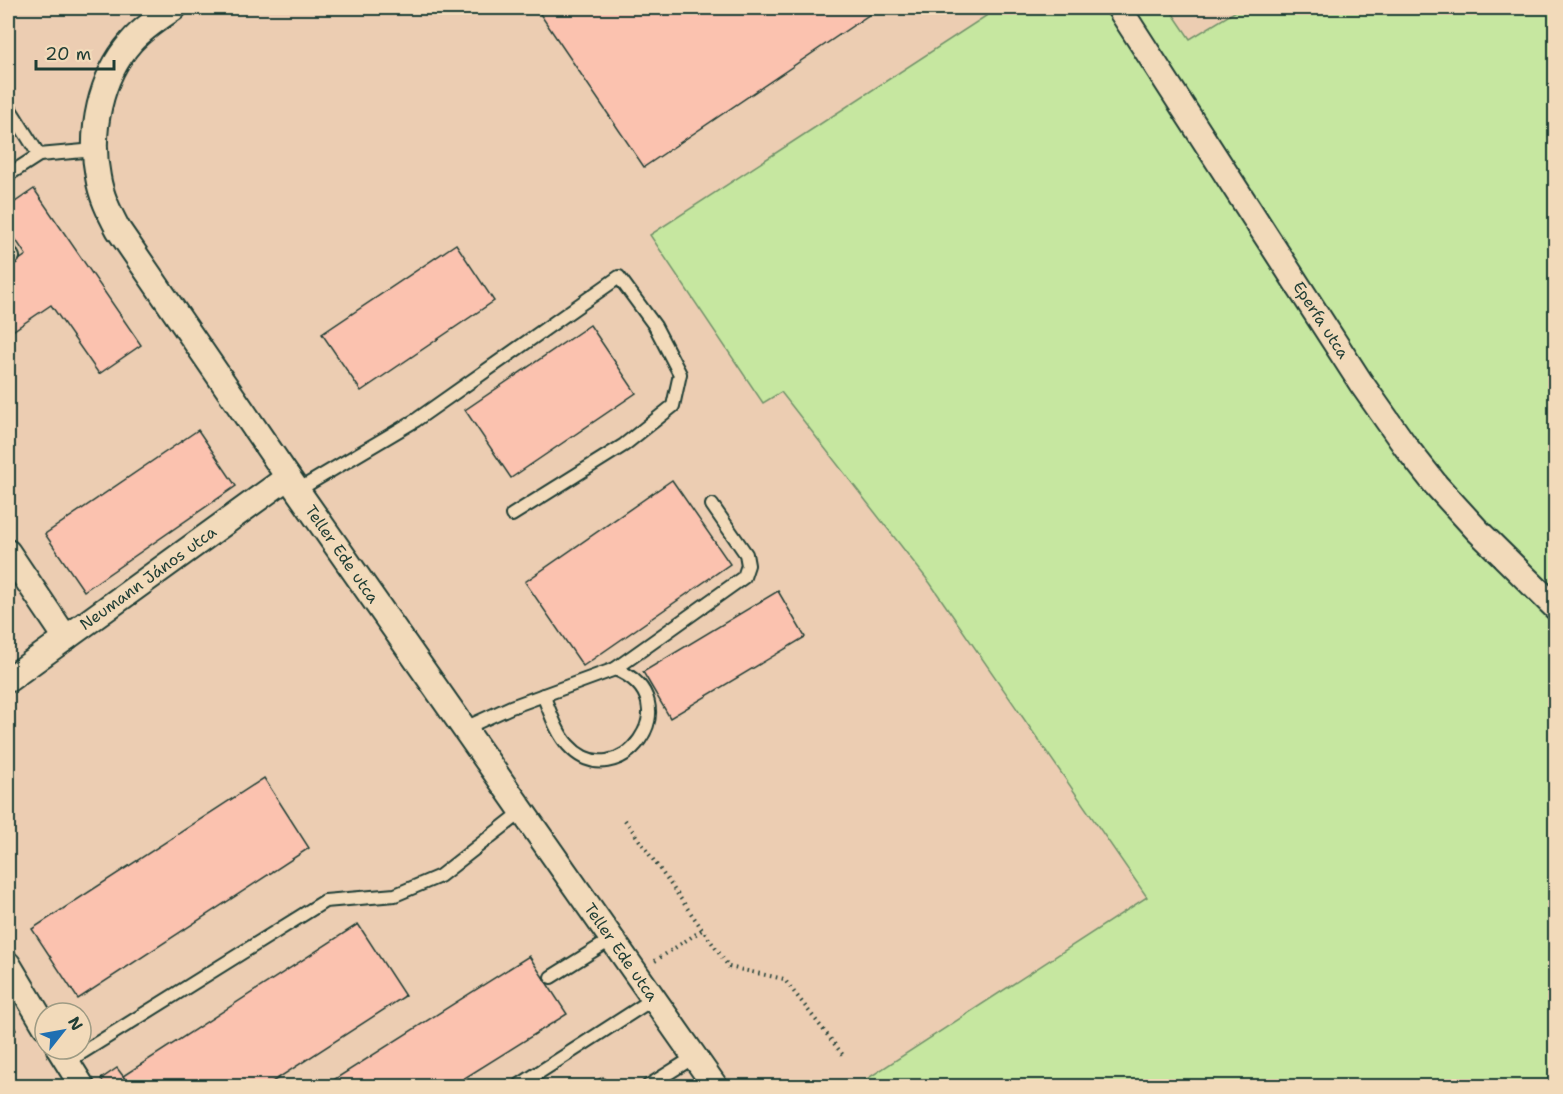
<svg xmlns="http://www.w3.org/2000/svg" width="1563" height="1094" font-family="'Shantell Sans',sans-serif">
  <rect width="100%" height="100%" fill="#f2daba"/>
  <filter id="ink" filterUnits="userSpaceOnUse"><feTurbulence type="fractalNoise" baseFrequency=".0167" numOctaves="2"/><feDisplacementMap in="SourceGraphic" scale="12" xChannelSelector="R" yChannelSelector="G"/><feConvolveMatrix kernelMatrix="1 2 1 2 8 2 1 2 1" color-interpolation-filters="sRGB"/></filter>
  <g filter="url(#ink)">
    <g fill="#eccdb2" fill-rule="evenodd">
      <path d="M8,8H998L650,235L763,403L780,391L930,583L1148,897L856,1086H8ZM45,1013H81V1049H45Z"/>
      <polygon points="1169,8 1241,8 1190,40"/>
    </g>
    <polygon fill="#c6e7a0" stroke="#72926a" stroke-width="1.5" points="998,8 1169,8 1190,39 1241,8 1555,8 1555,1086 856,1086 1147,897 930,583 781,392 763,403 650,235"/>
    <g fill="#fbc2af" stroke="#1f3d34" stroke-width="1.5">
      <polygon points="536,8 879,8 644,167"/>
      <polygon points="34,189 141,345 99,374 51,305 8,334 8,268 26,255 8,228 8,207"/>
      <polygon points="456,244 494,301 361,391 322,334"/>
      <polygon points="590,325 636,393 511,478 465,410"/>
      <polygon points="198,430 236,486 84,591 45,534"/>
      <polygon points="672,480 730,564 583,666 525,582"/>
      <polygon points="778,591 805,637 670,718 643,672"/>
      <polygon points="264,778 309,848 78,999 32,929"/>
      <polygon points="358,924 405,996 266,1086 129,1086 123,1076"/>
      <polygon points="529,956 567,1014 452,1086 324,1086"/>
      <polygon points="8,1016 16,1030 8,1036"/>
      <polygon points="117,1068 123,1076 129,1086 106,1086 101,1079"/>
      <polygon points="603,1077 609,1086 587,1086"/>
    </g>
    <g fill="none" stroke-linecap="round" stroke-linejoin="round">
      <g stroke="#1f3d34" stroke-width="16">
        <g id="lane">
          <polyline points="8,106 39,155 95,150"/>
          <polyline points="8,175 39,155"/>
          <polyline points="8,248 13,257"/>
          <polyline points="298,490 416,420 619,277 655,326 680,374 673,406 624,445 512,515"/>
          <path d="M543,695C550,711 556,732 568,745C617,800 694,701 615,669"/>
          <polyline points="465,728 511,707 615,669 744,577 748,565 746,554 712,505"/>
          <polyline points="551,977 612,939"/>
          <polyline points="67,1062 325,901 395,895 440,876 523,811"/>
          <polyline points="518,1086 653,999"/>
          <polyline points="648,1086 694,1057"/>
        </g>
      </g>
      <g stroke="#1f3d34" stroke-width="28">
        <g id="street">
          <path d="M174,8C159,18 143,28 131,42C100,77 89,132 98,177C101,196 109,212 118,229L288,477L715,1086"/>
          <polyline points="1119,8 1361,383 1406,447 1436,485 1477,530 1556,608"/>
          <polyline points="8,552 66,638"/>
          <polyline points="8,680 288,477"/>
          <polyline points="8,964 45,1026"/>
          <polyline points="59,1049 82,1086"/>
        </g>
      </g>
      <g stroke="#1f3d34" stroke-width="4" stroke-dasharray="1.5 4.5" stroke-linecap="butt">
        <polyline points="625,820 729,967 784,979 843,1055"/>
        <polyline points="655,961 702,930"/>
      </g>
      <use href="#lane" stroke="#f2daba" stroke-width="12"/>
      <use href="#street" stroke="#f2daba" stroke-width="24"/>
    </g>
  </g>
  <g text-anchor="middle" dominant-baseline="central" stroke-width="4.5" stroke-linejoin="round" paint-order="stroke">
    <g font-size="16" fill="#1f3d34" stroke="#f2daba">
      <text transform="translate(1321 320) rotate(57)">Eperfa utca</text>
      <text transform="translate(342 554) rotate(55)">Teller Ede utca</text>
      <text transform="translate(148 578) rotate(-36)">Neumann János utca</text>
      <text transform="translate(621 952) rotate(55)">Teller Ede utca</text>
    </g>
  </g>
  <rect width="1563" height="1094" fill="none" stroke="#f2daba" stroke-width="30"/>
  <rect x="15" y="15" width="1533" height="1064" fill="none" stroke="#1f3d34" stroke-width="2" filter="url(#ink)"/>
  <g transform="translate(63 1031) rotate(59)"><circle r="28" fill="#f2daba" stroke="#9e9b84" stroke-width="1.5"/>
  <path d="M0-4.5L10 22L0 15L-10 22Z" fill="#1f6fb2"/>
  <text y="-9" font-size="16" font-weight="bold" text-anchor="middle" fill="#1f3d34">N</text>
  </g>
  <path d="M36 60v9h78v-9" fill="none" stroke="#1f3d34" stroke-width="3"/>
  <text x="45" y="60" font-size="18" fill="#1f3d34" stroke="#f2daba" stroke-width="4.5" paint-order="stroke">20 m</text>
</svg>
